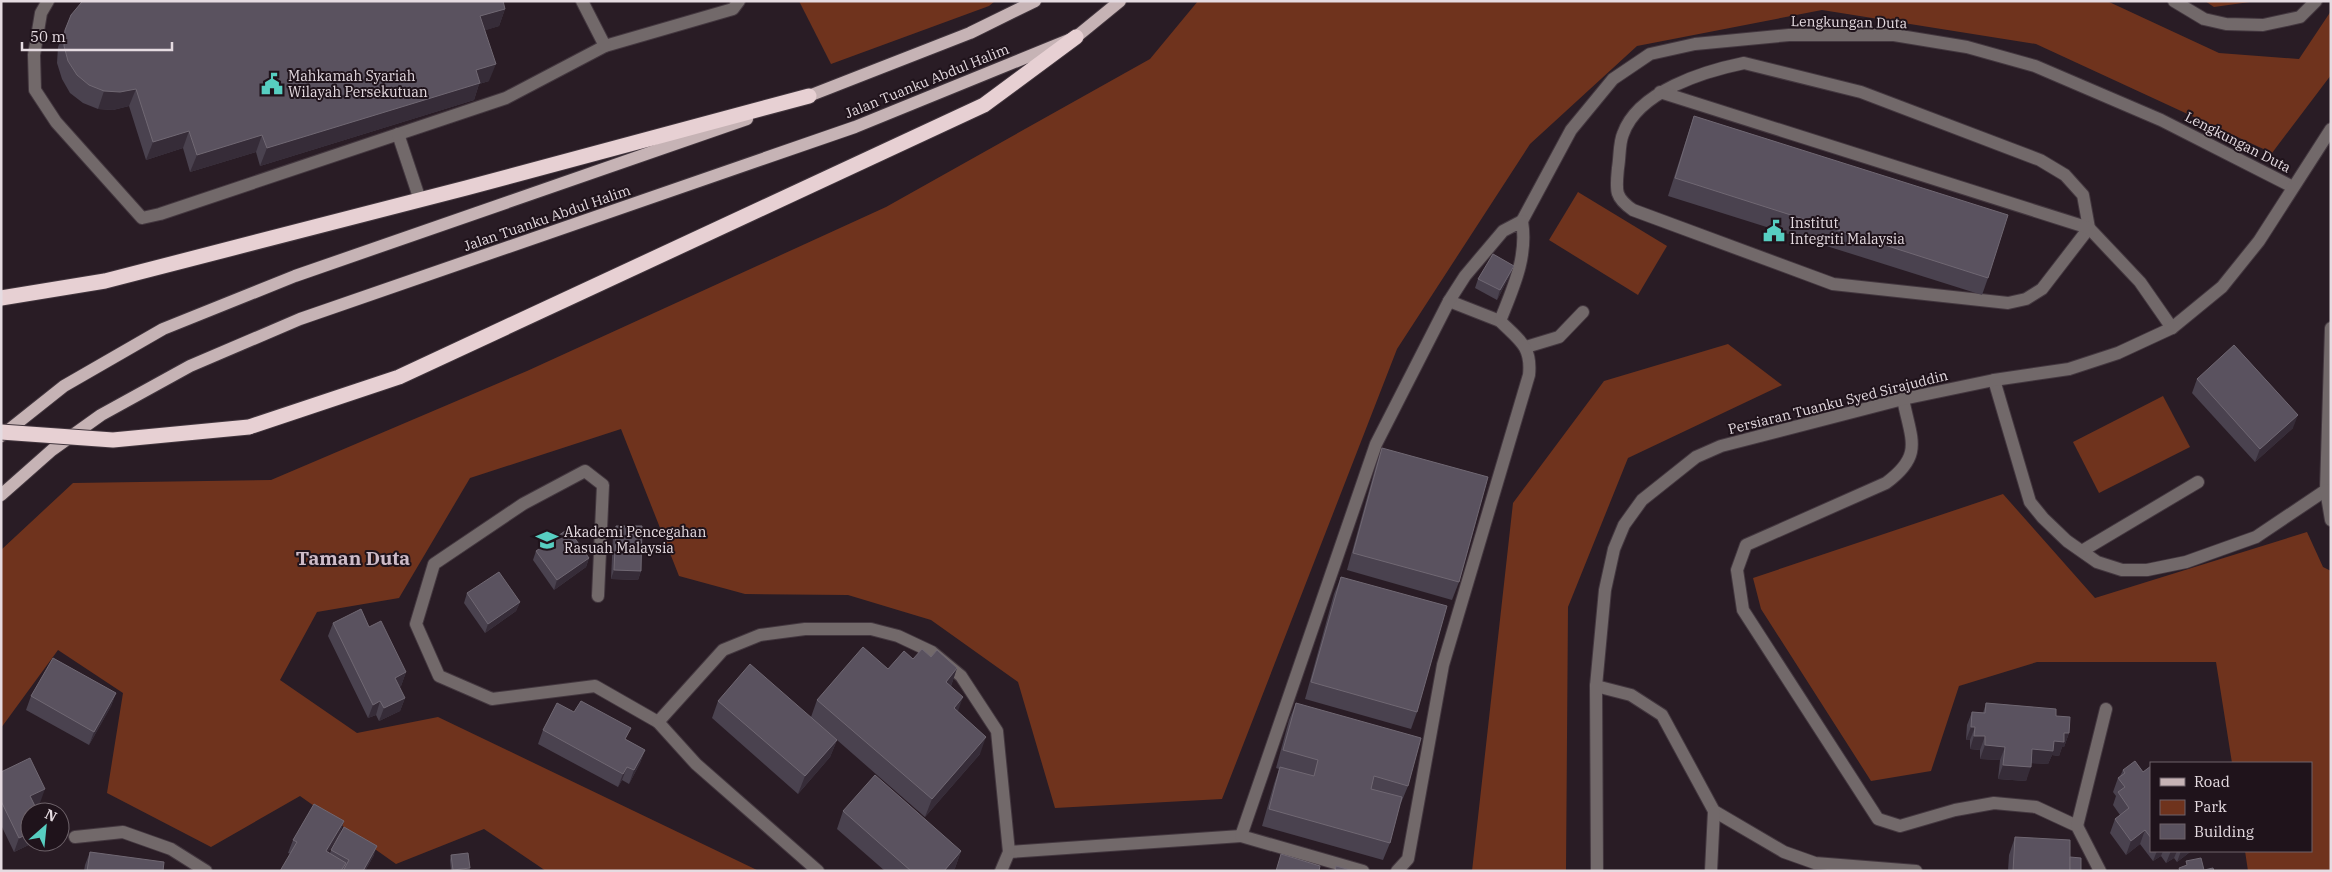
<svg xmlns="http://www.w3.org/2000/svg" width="2332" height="872" font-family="'IBM Plex Serif',serif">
  <rect width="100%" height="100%" fill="#291c25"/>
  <g fill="#6f331d">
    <polygon points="799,1 995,1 989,6 831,64"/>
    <polygon points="1198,1 2107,1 2219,53 2299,59 2331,11 2331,75 2272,153 2036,44 1822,10 1637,46 1530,144 1397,349 1222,799 1055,808 1018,682 931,620 848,595 745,594 679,576 621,429 470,478 399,598 317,612 280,680 357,733 438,717 759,871 546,871 484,829 396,864 300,796 211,847 107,793 123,693 58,650 1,728 1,550 73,483 271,480 527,371 886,207 1150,59"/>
    <polygon points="2205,1 2257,1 2214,7"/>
    <polygon points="1578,192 1667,246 1638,295 1549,240"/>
    <polygon points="1728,344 1782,385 1628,458 1568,607 1566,871 1472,871 1513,503 1604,381"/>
    <polygon points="2163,396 2190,447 2099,493 2073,442"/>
    <polygon points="2003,494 2095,598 2307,532 2323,567 2331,571 2331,871 2248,871 2245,851 2311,851 2311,763 2232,763 2216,662 2037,662 1959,686 1931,771 1871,781 1761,609 1753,578"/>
  </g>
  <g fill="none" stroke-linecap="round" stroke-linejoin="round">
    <g stroke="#43373f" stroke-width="14">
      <g id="minor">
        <polyline points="48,1 41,13 34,55 35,90 56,122 142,218 160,214 506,98 605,46 733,9 739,1"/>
        <polyline points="582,1 605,46"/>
        <polyline points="2174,1 2204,19 2226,24 2263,25 2300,17 2316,1"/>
        <path d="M1744,63L1861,92L2040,160L2065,175L2083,195L2089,228L2042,289L2026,299L2008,303L1833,284L1633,210C1614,197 1616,190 1618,168C1620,157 1619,143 1623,134C1638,91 1705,71 1744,63Z"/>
        <polyline points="1660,92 2089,228 2140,282 2172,328"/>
        <polyline points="398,134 420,200"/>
        <polyline points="1522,221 1571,130 1613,79 1650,54 1695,44 1789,35 1894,35 1967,47 2035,66 2161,120 2293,187"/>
        <polyline points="1449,301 1500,321"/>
        <polyline points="1526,347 1559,337 1583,312"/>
        <polyline points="1994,380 2030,502 2043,518 2067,541 2097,562 2122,570 2147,570 2186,562 2256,537 2326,490 2331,328"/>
        <path d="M1903,399C1911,440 1924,455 1886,483L1746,545L1737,570L1743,610L1878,819L1900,826L1955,810L1994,803L2036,807L2077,826L2100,871"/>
        <polyline points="2326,490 2331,520"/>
        <polyline points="2082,551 2198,482"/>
        <polyline points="598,596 603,485 585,471 523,504 434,564 416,624 439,676 492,699 595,686 658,722"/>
        <polyline points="1596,686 1631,695 1662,715 1714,811 1784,852 1815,863 1916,871"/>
        <polyline points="2077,826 2106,709"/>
        <polyline points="75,837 123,832 171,849 206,871"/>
        <polyline points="1009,852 1241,836"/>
        <polyline points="818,871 696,764 658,722 723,650 760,635 805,629 871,629 898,636 932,652 961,676 997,731 1009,852 1001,871"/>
        <path d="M1363,871L1241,836L1376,444L1449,301L1465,276L1503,231L1522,221C1528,257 1513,288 1500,321C1519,340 1532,346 1529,375L1443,665L1408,859L1397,871"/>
        <polyline points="1597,871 1596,686 1605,590 1614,549 1624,525 1642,500 1696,457 1721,446 1903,399 1994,380 2069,369 2118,353 2172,328 2222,287 2259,241 2331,129"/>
        <polyline points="1711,871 1714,811"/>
      </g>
    </g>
    <g stroke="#43373f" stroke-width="14">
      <g id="major">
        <polyline points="801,99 970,33 1035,1"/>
        <polyline points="1,436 64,386 163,329 295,276 747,119"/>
        <polyline points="1,495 52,450 101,415 190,366 300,319 855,127 1076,37 1120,1"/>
      </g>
    </g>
    <g stroke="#43373f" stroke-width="17">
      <g id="highway">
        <polyline points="1,298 105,281 466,188 809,96"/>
        <polyline points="249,427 399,377 984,105 1076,37"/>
      </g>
    </g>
    <use href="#minor" stroke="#72696a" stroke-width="12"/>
    <use href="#major" stroke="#c6b3b5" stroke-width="12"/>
    <use href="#highway" stroke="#e7d0d3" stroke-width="15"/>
    <g stroke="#43373f" stroke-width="17" stroke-linecap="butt">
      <polyline id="highway-bridge" points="1,432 113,440 249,427"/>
    </g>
    <use href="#highway-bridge" stroke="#e7d0d3" stroke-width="15"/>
  </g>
  <g fill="#4a424f">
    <polygon points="505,9 499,26 485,30 489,81 479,84 474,100 260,166 256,152 190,172 183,148 146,160 129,106 113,110 98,109 83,103 70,93 62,79 57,63 58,47 71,15"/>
    <polygon points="1694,116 1988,278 1982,295 1668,196 1688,134"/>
    <polygon points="1514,266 1510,275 1497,300 1475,288 1478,279"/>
    <polygon points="2197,379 2293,428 2255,462 2192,393"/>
    <polygon points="1382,448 1459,582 1452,600 1347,570 1376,465"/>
    <polygon points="616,526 641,571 638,580 611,579 613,535"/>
    <polygon points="536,551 589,558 586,567 554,590 533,560"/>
    <polygon points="1341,577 1417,712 1411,729 1305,699 1334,594"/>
    <polygon points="467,593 520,602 516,611 485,633 464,603"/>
    <polygon points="333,623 369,627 406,672 401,686 399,687 405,698 400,711 379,721 376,715 368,718 328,636"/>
    <polygon points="931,657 957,668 951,686 958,712 980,754 925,817 837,740 830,757 798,794 712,718 718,701 811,717 817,700 913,659"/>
    <polygon points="116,693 111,706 89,745 26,710 31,696"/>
    <polygon points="1296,703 1408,786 1401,803 1400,803 1390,843 1383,860 1262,826 1274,784 1279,769 1276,768 1289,720"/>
    <polygon points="1986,703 2056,716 2069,733 2064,747 2062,747 2059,756 2052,755 2048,764 2031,763 2026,781 1998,779 2000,760 1980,759 1980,750 1970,749 1970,740 1966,740 1967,725 1972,712 1983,713"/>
    <polygon points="543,730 627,740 645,750 640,763 629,784 622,780 618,787 538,744"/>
    <polygon points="2151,766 2151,851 2191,851 2190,852 2177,862 2174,858 2166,863 2161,856 2153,861 2140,844 2126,855 2110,833 2115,819 2120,815 2113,805 2116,796 2113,792 2118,778 2120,776 2123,770 2143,772"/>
    <polygon points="1,772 40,803 34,806 30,842 35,842 14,852 1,825"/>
    <polygon points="843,811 961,851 955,868 953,871 885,871 837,829"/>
    <polygon points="344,821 339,835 328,852 330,853 331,850 374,855 365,871 343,871 344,868 343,871 288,853 293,840"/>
    <polygon points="2015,837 2070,857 2081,871 2008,871 2009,855"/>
    <polygon points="90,852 163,871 84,871 85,865"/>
    <polygon points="451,855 469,871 451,871 450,860"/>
  </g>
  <g fill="#362c38">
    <polygon points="505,9 499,26 474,34 480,16"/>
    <polygon points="496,64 489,81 479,84 474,100 260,166 267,148 476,70"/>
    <polygon points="136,89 129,106 113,110 98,109 104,91"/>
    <polygon points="189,131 183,148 146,160 153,142"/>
    <polygon points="262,135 256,152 190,172 197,155"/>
    <polygon points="1514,266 1510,275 1497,300 1500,290"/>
    <polygon points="2298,415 2293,428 2255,462 2260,449"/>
    <polygon points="589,558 586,567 554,590 557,580"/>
    <polygon points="614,570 641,571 638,580 611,579"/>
    <polygon points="520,602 516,611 485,633 488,624"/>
    <polygon points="957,668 951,686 946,682"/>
    <polygon points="406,672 401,686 390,691 395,678"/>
    <polygon points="116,693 111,706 89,745 94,732"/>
    <polygon points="963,697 957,714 954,708"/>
    <polygon points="405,698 400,711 379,721 384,708"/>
    <polygon points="380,701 376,715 368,718 373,705"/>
    <polygon points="1971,727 1975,727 1970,740 1966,740"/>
    <polygon points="2064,733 2069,733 2064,747 2062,747 2059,756 2052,755 2048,764 2027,763 2032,749 2054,741"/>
    <polygon points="1974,736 1985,736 1980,750 1970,749"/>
    <polygon points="986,737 980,754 925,817 932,799"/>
    <polygon points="837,740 830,757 798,794 805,776"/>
    <polygon points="1985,745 2005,747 2000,760 1980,759"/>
    <polygon points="645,750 640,763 629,784 634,770"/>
    <polygon points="2003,765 2031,767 2026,781 1998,779"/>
    <polygon points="627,767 622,780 618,787 623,774"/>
    <polygon points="45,789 40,803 25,810 30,796"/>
    <polygon points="344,821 339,835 321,864 326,851"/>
    <polygon points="2145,830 2140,844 2126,855 2131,841"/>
    <polygon points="30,833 30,842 35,842 14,852 19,838"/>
    <polygon points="377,846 374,855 365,871 363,871"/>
    <polygon points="961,851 955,868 953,871 944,871"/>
    <polygon points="2157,851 2163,851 2161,856 2153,861"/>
    <polygon points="2171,851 2177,851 2174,858 2166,863"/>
    <polygon points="2181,851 2191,851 2190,852 2177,862"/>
    <polygon points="470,868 469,871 453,871 453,870"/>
  </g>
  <g fill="#5a525f" stroke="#706873">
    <polygon points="83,1 503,1 505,9 480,16 496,64 476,70 480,83 267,148 262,135 197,155 189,131 153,142 136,89 120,92 104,91 89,85 77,75 68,61 64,46 65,30 71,15 81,3"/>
    <polygon points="1694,116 2008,215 1988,278 1675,178"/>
    <polygon points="1493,254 1514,266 1500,290 1478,279"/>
    <polygon points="2234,345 2298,415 2260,449 2197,379"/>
    <polygon points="1382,448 1488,477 1459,582 1353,553"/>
    <polygon points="616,526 642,526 641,571 614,570"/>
    <polygon points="568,529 589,558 557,580 536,551"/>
    <polygon points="499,572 520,602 488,624 467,593"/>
    <polygon points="1341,577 1447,606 1417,712 1311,682"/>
    <polygon points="361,609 369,627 381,621 406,672 395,678 405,698 384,708 380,701 373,705 333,623"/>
    <polygon points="863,647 888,669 904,651 913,659 922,649 931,657 937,650 957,668 946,682 963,697 954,708 986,737 932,799 817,700"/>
    <polygon points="53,658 116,693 94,732 31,696"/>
    <polygon points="750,664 837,740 805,776 718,701"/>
    <polygon points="581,701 631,728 625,739 645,750 634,770 627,767 623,774 543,730 557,703 574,712"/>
    <polygon points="1296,703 1421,738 1408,786 1374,776 1371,789 1402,797 1390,843 1269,809 1280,767 1314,776 1318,760 1283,750"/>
    <polygon points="1986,703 2056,709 2056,716 2070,717 2069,733 2064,733 2064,742 2054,741 2053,751 2032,749 2031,767 2003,765 2005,747 1985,745 1985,736 1974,736 1975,727 1971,727 1972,712 1985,713"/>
    <polygon points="30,758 45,789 30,796 38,812 30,812 30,833 19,838 1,801 1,772"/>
    <polygon points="2135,761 2143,772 2151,766 2151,838 2145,830 2131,841 2115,819 2129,808 2118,792 2125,787 2118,778 2125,773 2123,770"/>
    <polygon points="875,775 961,851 944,871 911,871 843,811"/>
    <polygon points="314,804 344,821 326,851 346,863 341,871 280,871 297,842 293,840"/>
    <polygon points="344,827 377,846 363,871 343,871 349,860 331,850"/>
    <polygon points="2015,837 2070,840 2070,871 2013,871"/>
    <polygon points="90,852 164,862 163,871 87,871"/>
    <polygon points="468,853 470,868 453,870 451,855"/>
    <polygon points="1281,854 1320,866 1319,871 1276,871"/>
    <polygon points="2070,857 2081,858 2081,871 2070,871"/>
    <polygon points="2201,858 2204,870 2213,868 2214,871 2180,871 2179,868 2187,865 2186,861"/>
    <polygon points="1336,866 1354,871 1335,871"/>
  </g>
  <defs>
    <g id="civic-bare" transform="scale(1.725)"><path d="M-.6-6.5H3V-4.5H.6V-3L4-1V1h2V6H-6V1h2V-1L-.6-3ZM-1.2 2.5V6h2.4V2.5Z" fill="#57cec1" stroke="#1f131b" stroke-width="2.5" paint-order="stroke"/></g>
    <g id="school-bare" transform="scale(1.725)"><path d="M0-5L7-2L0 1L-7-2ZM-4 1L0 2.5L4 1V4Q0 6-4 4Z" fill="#57cec1" stroke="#1f131b" stroke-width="2.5" paint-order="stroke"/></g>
  </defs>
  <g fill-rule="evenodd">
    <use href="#civic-bare" x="272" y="84"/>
    <use href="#civic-bare" x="1774" y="231"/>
    <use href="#school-bare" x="547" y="540"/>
  </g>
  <g text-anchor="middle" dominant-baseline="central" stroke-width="4" stroke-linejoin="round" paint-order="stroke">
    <g font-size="14" fill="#e5dbe1" stroke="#1f131b">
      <text transform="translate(1849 22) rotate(1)">Lengkungan Duta</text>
      <text transform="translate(927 81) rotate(-22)">Jalan Tuanku Abdul Halim</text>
      <text transform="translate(2238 142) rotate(27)">Lengkungan Duta</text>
      <text transform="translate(547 218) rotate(-19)">Jalan Tuanku Abdul Halim</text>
      <text transform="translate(1838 402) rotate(-14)">Persiaran Tuanku Syed Sirajuddin</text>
    </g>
    <g font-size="14" fill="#e5dbe1" stroke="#1f131b" text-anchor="start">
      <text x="288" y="76">Mahkamah Syariah<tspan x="288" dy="16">Wilayah Persekutuan</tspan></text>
      <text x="1790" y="223">Institut<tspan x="1790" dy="16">Integriti Malaysia</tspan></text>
      <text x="564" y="532">Akademi Pencegahan<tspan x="564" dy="16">Rasuah Malaysia</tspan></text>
    </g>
    <g font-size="19" font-weight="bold" fill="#cdbbc7" stroke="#1f131b">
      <text x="353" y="558">Taman Duta</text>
    </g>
  </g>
  <rect width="2332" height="872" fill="none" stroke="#e5dbe1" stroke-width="5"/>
  <rect x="2150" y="762" width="162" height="90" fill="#1f131b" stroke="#6e636a"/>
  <rect x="2160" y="778" width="25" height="8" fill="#c6b3b5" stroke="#6e636a"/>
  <text x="2194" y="787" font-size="15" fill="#e5dbe1">Road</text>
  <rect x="2160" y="800" width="25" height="15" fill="#6f331d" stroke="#6e636a"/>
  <text x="2194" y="812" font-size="15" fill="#e5dbe1">Park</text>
  <rect x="2160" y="824" width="25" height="15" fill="#5a525f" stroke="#6e636a"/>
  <text x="2194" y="837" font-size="15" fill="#e5dbe1">Building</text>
  <g transform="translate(45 827) rotate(27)"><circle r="24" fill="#1f131b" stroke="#6e636a"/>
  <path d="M0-4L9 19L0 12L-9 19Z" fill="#57cec1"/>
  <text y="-8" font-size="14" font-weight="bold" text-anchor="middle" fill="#e5dbe1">N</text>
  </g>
  <path d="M22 42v8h150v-8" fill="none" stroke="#e5dbe1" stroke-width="2.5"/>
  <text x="30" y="42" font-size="15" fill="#e5dbe1" stroke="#1f131b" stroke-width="4" paint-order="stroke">50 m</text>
</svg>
